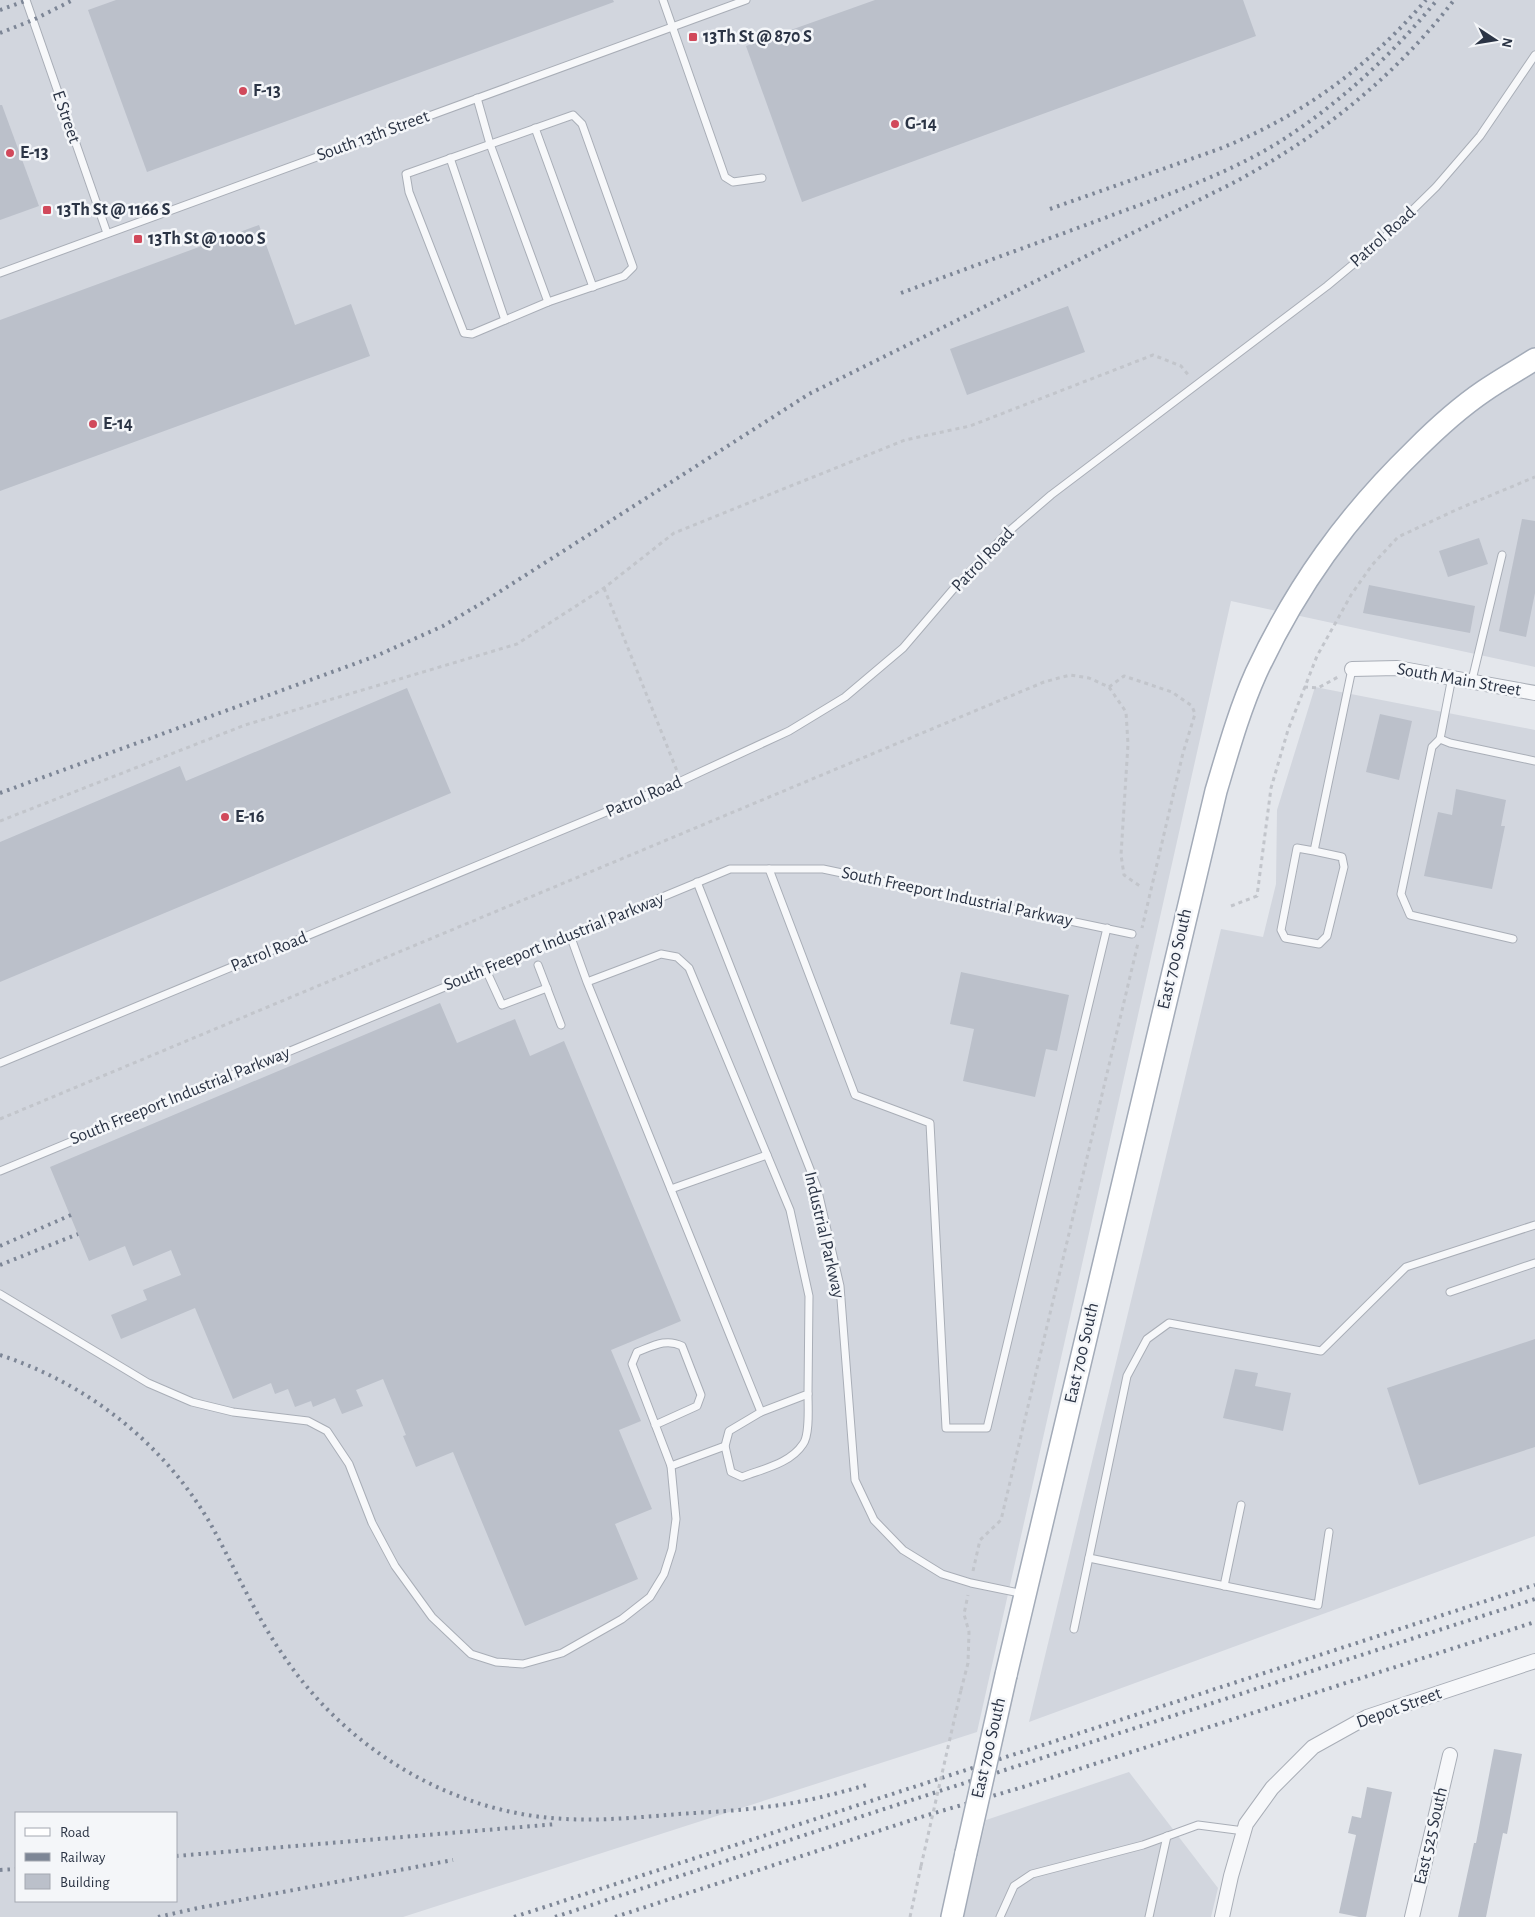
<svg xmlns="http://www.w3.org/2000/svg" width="1535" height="1917" font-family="'Alegreya Sans',sans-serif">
  <rect width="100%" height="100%" fill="#e4e7ec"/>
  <g fill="#d2d6de" fill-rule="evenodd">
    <path d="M0,0H1535V667L1231,601L977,1732L403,1917H0ZM16,1813H176V1901H16Z"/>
    <polygon points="1315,687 1535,730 1535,1536 1029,1722 1221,929 1263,937 1276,884 1277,810"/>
    <polygon points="1129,1772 1218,1888 1211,1917 964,1917 986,1820"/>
  </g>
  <g fill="#bbc0ca">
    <polygon points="116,0 613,0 614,2 147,172 88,10"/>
    <polygon points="875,0 1243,0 1256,36 802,202 746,46"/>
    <polygon points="0,105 2,105 39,206 0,220"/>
    <polygon points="259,225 295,325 351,304 370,356 0,491 0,320"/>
    <polygon points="1068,306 1085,352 967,395 950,349"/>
    <polygon points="1522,519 1535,521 1535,593 1526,637 1499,631"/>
    <polygon points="1479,538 1488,564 1448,577 1439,551"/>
    <polygon points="1369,585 1475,606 1470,633 1363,613"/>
    <polygon points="407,688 451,793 0,982 0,842 180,766 186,781"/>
    <polygon points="1380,714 1412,721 1399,780 1366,772"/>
    <polygon points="1456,789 1506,800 1501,826 1505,826 1492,889 1424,876 1438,812 1452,815"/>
    <polygon points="961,972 1069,995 1057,1051 1046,1049 1035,1097 963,1081 974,1029 950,1024"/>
    <polygon points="440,1003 457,1043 515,1019 530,1056 564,1041 681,1321 611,1350 641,1421 619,1430 652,1509 615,1524 638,1579 525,1626 453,1452 416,1467 403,1436 406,1435 383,1379 356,1390 363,1406 342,1414 335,1398 313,1407 311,1401 295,1407 288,1389 275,1394 271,1383 233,1399 195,1308 121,1339 111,1315 147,1300 143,1290 181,1275 171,1250 133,1266 125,1246 89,1261 50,1167"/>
    <polygon points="1535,1339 1535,1447 1419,1485 1387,1388"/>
    <polygon points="1235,1369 1258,1373 1255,1386 1291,1393 1283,1431 1223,1418"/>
    <polygon points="1494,1749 1522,1754 1507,1834 1503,1833 1486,1917 1458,1917 1474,1843 1476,1843"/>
    <polygon points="1367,1787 1392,1792 1366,1917 1359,1917 1339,1913 1356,1835 1348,1833 1352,1816 1361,1818"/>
  </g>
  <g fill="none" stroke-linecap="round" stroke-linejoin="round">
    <g stroke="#a9aeb7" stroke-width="9">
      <g id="service">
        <polyline points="26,0 107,233"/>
        <polyline points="663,0 725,177 733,182 762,178"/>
        <polyline points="477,98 490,144 548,302"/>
        <polygon points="573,115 582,124 633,267 624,276 548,302 472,334 464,333 409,192 406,174"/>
        <polyline points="535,128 593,287"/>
        <polyline points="450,158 505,320"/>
        <polyline points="0,273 746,0"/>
        <polyline points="1452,677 1440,739 1450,743 1535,761"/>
        <polyline points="1472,680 1502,555"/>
        <polyline points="1440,739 1432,747 1401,894 1410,915 1513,939"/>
        <polyline points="1314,851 1297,848 1281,930 1285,938 1319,944 1327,936 1344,867 1342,857 1314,851 1352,669"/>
        <polyline points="769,869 855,1095 930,1123 946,1428 987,1428 1107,928"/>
        <polyline points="697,882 817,1187 840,1286 855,1480 874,1520 903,1550 942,1574 971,1583 1024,1594"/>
        <polyline points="570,935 587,982 761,1412 808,1394 809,1296 790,1210 689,968 677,957 661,954 587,982"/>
        <polyline points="538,965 561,1025"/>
        <polyline points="486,970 502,1005 547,988"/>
        <polyline points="0,1063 681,781 789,731 845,697 903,648 956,586 1007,533 1051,495 1327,286 1380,242 1436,187 1480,136 1535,55"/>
        <polyline points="0,1171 730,869 823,869 1132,934"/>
        <polyline points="671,1189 767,1155"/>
        <polyline points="1450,1292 1535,1263"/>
        <polyline points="0,1294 148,1383 192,1402 233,1412 308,1421 327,1431 349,1464 372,1523 395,1566 432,1617 471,1654 496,1662 523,1664 562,1653 622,1619 650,1597 664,1574 672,1549 676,1519 671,1466"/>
        <path d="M761,1412L729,1431L725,1446L731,1472L742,1477C762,1469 790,1464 803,1444C810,1435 808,1406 808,1394"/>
        <path d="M655,1425L697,1406L701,1395L682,1346C666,1338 653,1346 637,1352L632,1364L671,1466L725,1446"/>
        <polyline points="1089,1558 1318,1605 1329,1532"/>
        <polyline points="1224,1586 1241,1505"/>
        <polyline points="1074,1629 1127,1376 1147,1339 1169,1323 1321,1351 1406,1267 1535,1225"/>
        <polyline points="1000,1917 1014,1886 1032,1874 1143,1845 1198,1825 1244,1831"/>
        <polyline points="1149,1917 1167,1836"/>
      </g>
    </g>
    <g stroke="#a9aeb7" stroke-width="16">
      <g id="minor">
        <polyline points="1352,669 1397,668 1535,693"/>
        <polyline points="1222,1917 1231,1876 1246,1824 1272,1788 1313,1747 1367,1717 1535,1661"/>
        <polyline points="1412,1917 1450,1755"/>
      </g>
    </g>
    <g stroke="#a3abb8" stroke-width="24">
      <g id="primary">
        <path d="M1006,1675L1216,791C1228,751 1239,711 1256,673C1296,587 1347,516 1415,450C1436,429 1459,408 1484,391C1500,380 1518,370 1535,359"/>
        <polyline points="952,1917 966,1853"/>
      </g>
    </g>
    <g stroke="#c2c5cb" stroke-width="3" stroke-dasharray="4 4" stroke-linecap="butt">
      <polyline points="604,588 677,771"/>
      <polyline points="1109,687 1124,676 1172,692 1192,706 1195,714 1183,753 1142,928"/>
      <polyline points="1304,687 1318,688 1338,677"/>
      <polyline points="0,821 245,725 517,644 604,588 674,533 905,440 970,426 1153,355 1181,366 1190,377"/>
      <polyline points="1231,906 1257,896 1271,788 1288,730 1317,656 1351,595 1372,565 1398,537 1458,509 1535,477"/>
      <polyline points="0,1119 1044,682 1070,675 1089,678 1109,687 1126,712 1128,744 1121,855 1124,875 1140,886"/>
      <polyline points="973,1571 980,1540 1001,1520 1138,943"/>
      <polyline points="961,1690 968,1663 969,1632 964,1614 968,1595"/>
      <polyline points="910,1917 921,1866"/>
    </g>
    <use href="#service" stroke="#f7f8fa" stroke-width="7"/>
    <use href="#minor" stroke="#f7f8fa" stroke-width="14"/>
    <use href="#primary" stroke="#fff" stroke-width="21"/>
    <g stroke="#7d8696" stroke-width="4" stroke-dasharray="2.5 5" stroke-linecap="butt">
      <polyline points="0,10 28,0"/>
      <polyline points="0,33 33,20 73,0"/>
      <path d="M1050,209L1219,149C1302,116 1367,68 1426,0"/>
      <path d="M901,293C973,266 1046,240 1118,213C1175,192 1232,172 1284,139C1342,101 1393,54 1437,0"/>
      <path d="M0,793L376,656L443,626L482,603L809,394L1231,184C1318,138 1394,78 1454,0"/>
      <polyline points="0,1246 71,1215"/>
      <polyline points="0,1265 78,1234"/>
      <path d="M0,1355C88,1384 163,1443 210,1523C234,1566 255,1615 283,1655C346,1749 452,1814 566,1819C604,1821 642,1817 679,1814C708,1812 737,1811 765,1807C801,1803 836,1794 870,1784"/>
      <polyline points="176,1856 557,1824"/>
      <polyline points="0,1870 16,1869"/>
      <polyline points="158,1917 198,1908 453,1860"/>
      <polyline points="514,1917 1535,1585"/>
      <polyline points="555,1917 884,1809 1535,1599"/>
      <polyline points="615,1917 921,1817 1023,1787 1535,1622"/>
    </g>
    <g stroke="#a3abb8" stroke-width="24" stroke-linecap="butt">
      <polyline id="primary-bridge" points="966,1853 1006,1675"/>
    </g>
    <polyline stroke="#c2c5cb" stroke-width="3" stroke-dasharray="4 4" stroke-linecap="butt" points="921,1866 961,1690"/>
    <use href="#primary-bridge" stroke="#fff" stroke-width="21"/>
  </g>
  <g fill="#d1495b" stroke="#f4f6f9" stroke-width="2">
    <rect x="688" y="32" width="10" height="10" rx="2.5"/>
    <circle cx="243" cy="91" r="5"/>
    <circle cx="895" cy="124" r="5"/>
    <circle cx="10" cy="153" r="5"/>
    <rect x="42" y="205" width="10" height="10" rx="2.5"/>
    <rect x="133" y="234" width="10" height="10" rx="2.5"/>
    <circle cx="93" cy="424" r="5"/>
    <circle cx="225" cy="817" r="5"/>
  </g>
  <g text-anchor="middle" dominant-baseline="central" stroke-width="5" stroke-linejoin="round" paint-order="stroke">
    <g font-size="18" font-weight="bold" fill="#2b3445" stroke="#f4f6f9" text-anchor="start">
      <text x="703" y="37">13Th St @ 870 S</text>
      <text x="253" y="91">F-13</text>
      <text x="905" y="124">G-14</text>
      <text x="20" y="153">E-13</text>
      <text x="57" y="210">13Th St @ 1166 S</text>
      <text x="148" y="239">13Th St @ 1000 S</text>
      <text x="103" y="424">E-14</text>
      <text x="235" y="817">E-16</text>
    </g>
    <g font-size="18" fill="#2b3445" stroke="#f4f6f9">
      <text transform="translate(66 117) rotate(71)">E Street</text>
      <text transform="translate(373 136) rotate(-20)">South 13th Street</text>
      <text transform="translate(1383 237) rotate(-42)">Patrol Road</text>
      <text transform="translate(983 560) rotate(-46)">Patrol Road</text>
      <text transform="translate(1459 680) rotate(10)">South Main Street</text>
      <text transform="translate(644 797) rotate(-23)">Patrol Road</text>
      <text transform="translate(957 897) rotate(12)">South Freeport Industrial Parkway</text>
      <text transform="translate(554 942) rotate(-22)">South Freeport Industrial Parkway</text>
      <text transform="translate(269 952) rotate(-22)">Patrol Road</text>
      <text transform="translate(1175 959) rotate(-77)">East 700 South</text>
      <text transform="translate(180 1096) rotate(-22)">South Freeport Industrial Parkway</text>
      <text transform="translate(824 1235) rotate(77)">Industrial Parkway</text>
      <text transform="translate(1082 1353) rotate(-77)">East 700 South</text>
      <text transform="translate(1399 1708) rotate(-20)">Depot Street</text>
      <text transform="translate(989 1748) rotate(-77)">East 700 South</text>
      <text transform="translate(1431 1836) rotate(-77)">East 525 South</text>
    </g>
  </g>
  <rect x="15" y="1812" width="162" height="90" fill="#f4f6f9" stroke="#a4a8b1"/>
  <rect x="25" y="1828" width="25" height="8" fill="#ffffff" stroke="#a4a8b1"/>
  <text x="60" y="1837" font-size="15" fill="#2b3445">Road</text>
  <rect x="25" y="1853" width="25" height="8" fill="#7d8696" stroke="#a4a8b1"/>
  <text x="60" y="1862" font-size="15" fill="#2b3445">Railway</text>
  <rect x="25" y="1874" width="25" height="15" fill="#bbc0ca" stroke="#a4a8b1"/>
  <text x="60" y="1887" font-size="15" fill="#2b3445">Building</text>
  <g transform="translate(1495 40) rotate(102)" stroke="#f4f6f9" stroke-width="4" paint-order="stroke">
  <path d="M0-4L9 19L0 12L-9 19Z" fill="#2b3445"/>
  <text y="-8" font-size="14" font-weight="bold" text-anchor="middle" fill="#2b3445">N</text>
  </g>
</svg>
